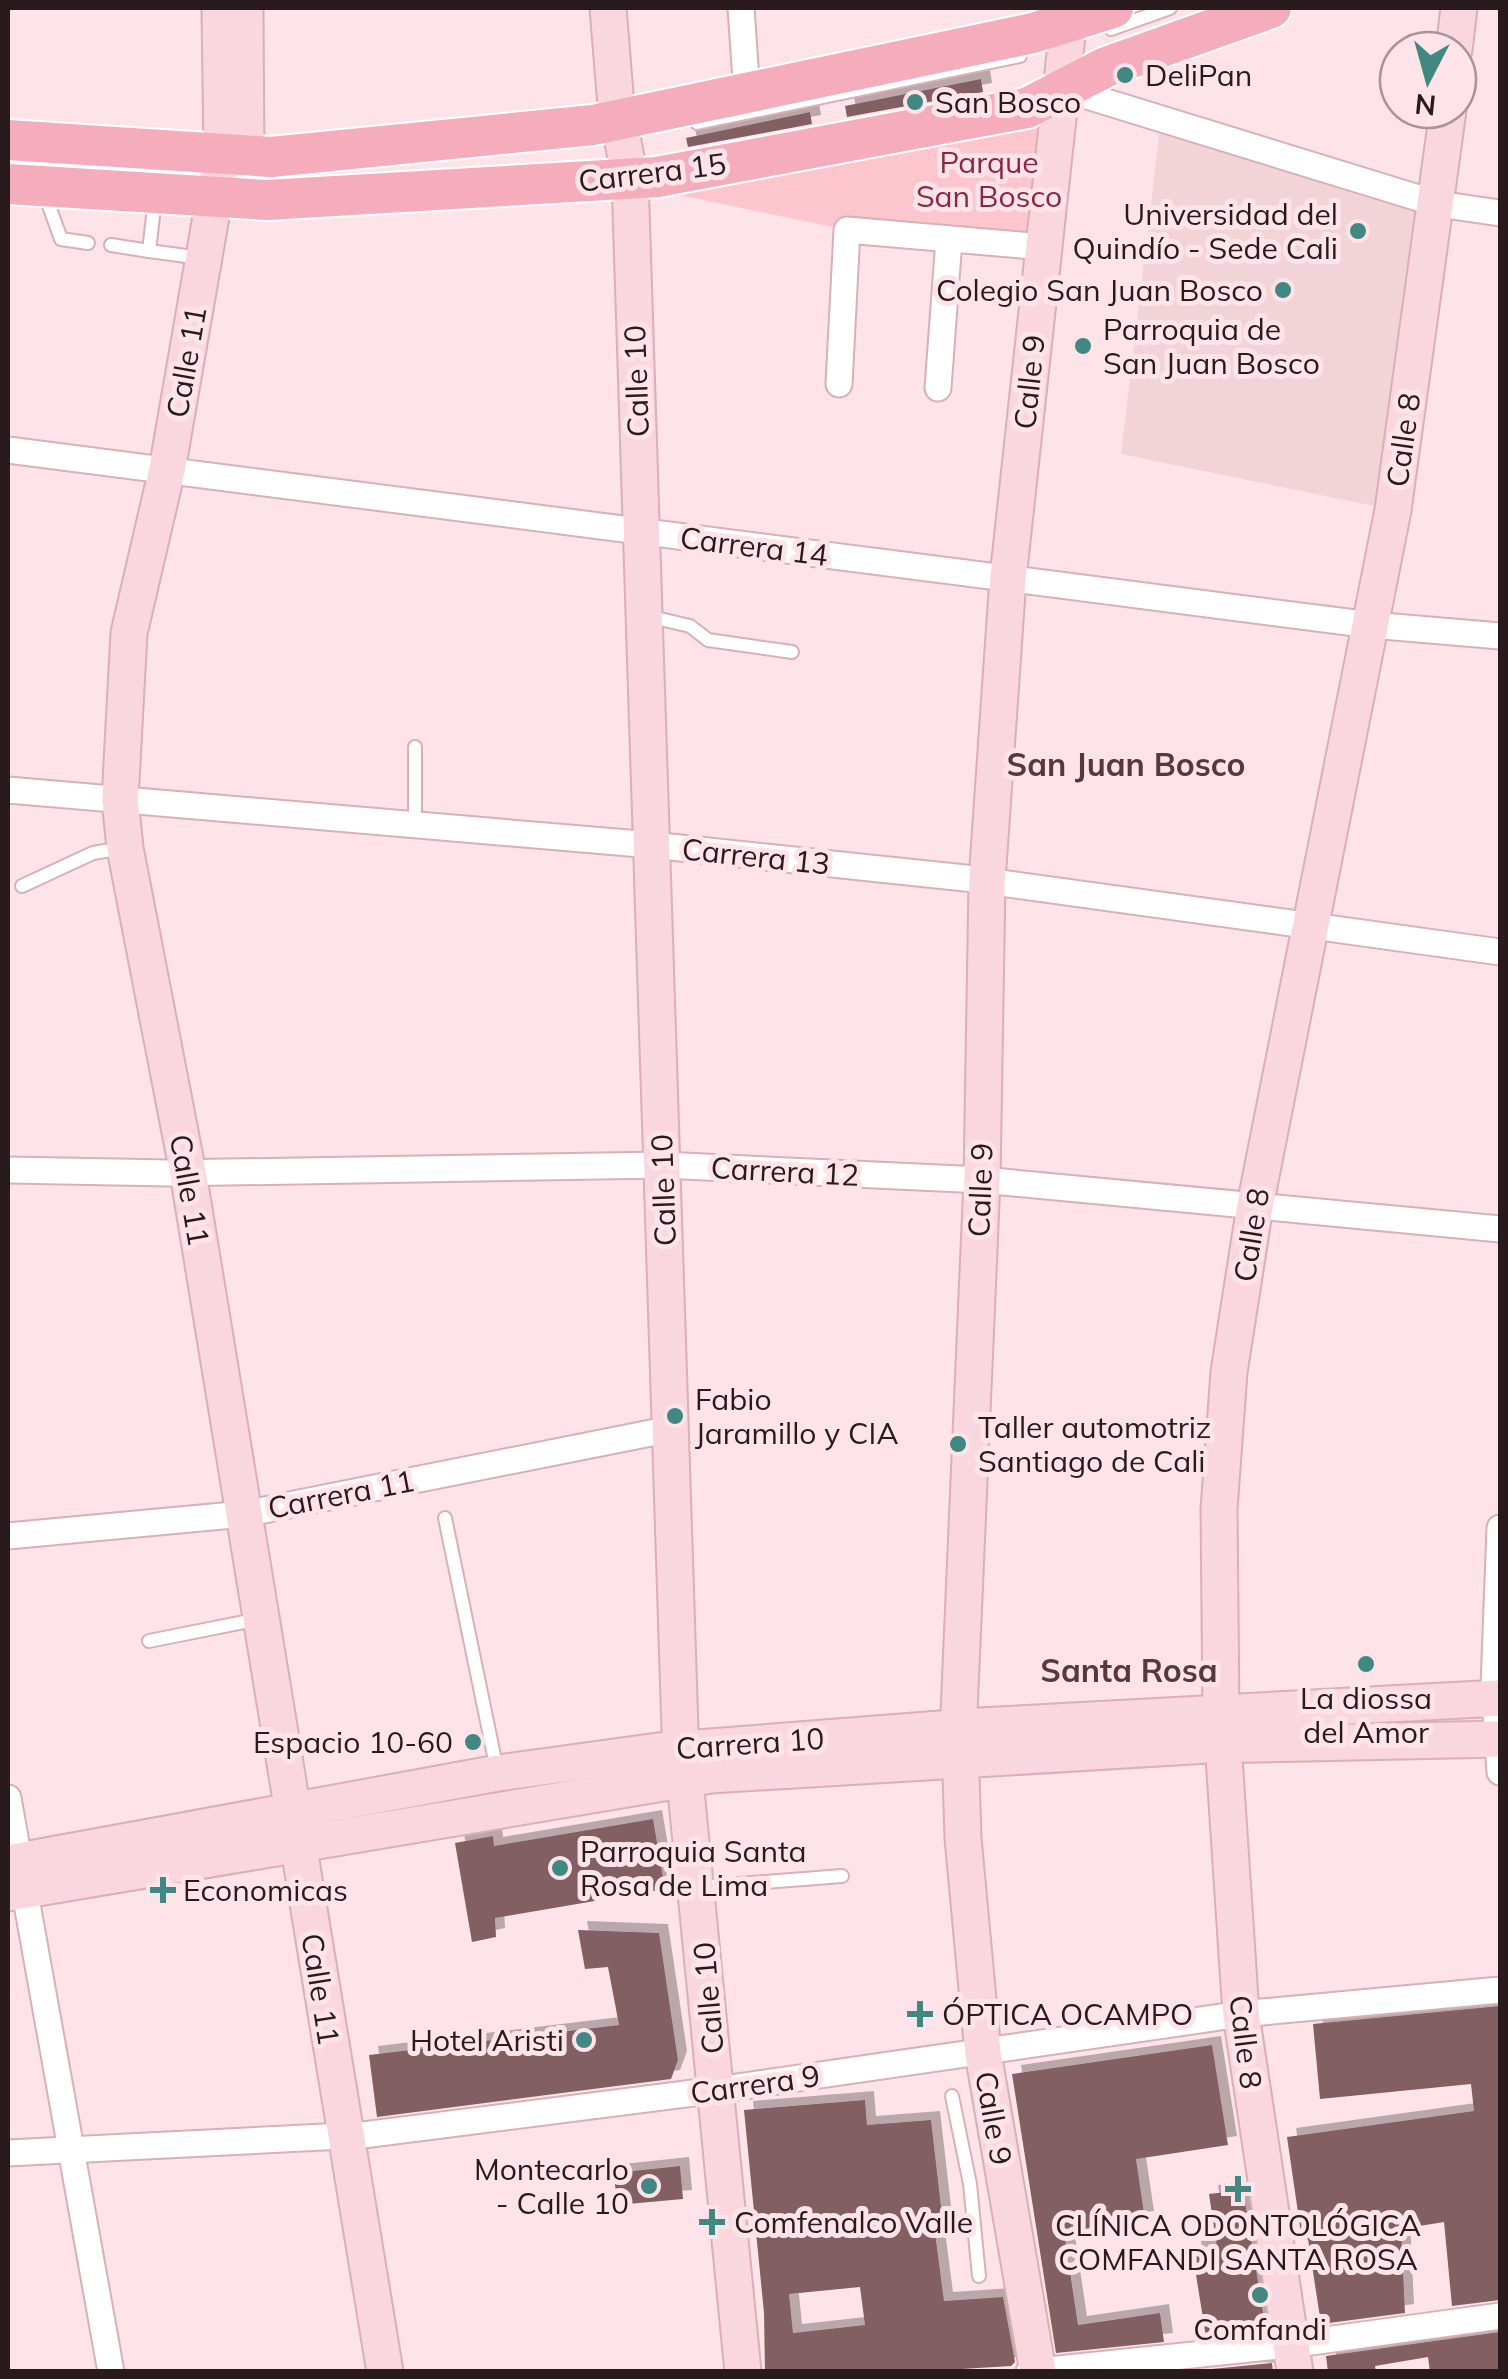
<svg xmlns="http://www.w3.org/2000/svg" width="1508" height="2379" font-family="Mulish,sans-serif">
  <defs>
    <filter id="shadow"><feDropShadow dx="9" dy="-9" stdDeviation="0" flood-color="#0004"/></filter>
  </defs>
  <rect width="100%" height="100%" fill="#fee4e8"/>
  <polygon fill="#f2d3d8" points="1161,119 1438,204 1393,510 1121,454"/>
  <polygon fill="#fdc6cf" points="1061,88 1044,247 847,230 660,191"/>
  <g fill="#825e64" fill-rule="evenodd" filter="url(#shadow)">
    <polygon points="981,79 983,92 847,117 845,106"/>
    <polygon points="810,112 812,124 688,147 686,138"/>
    <polygon points="653,1819 665,1889 495,1918 496,1937 472,1942 455,1843 493,1836 494,1846"/>
    <polygon points="578,1930 659,1933 678,2060 671,2079 377,2117 369,2055 619,2025 608,1967 585,1969"/>
    <polygon points="1500,2006 1500,2300 1452,2306 1444,2222 1401,2229 1405,2313 1321,2324 1308,2239 1302,2240 1287,2137 1474,2111 1471,2084 1320,2099 1313,2024"/>
    <polygon points="1212,2045 1228,2145 1136,2159 1145,2220 1064,2232 1078,2325 1160,2313 1164,2342 1056,2353 1012,2074"/>
    <path d="M865,2100L867,2125L931,2120L943,2224L934,2225L944,2301L1003,2297L1015,2362L1011,2366L912,2372H765L764,2313L744,2110ZM860,2287L865,2325L793,2333L789,2294Z"/>
    <polygon points="680,2166 683,2199 617,2205 614,2173"/>
    <polygon points="1243,2190 1266,2331 1206,2337 1192,2250 1217,2247 1209,2194"/>
    <polygon points="1500,2332 1500,2372 1430,2372 1428,2357 1375,2366 1376,2372 1328,2372 1326,2356"/>
    <polygon points="1272,2363 1273,2372 1212,2369"/>
  </g>
  <g fill="none" stroke-linecap="round" stroke-linejoin="round">
    <g stroke="#d9b0b6" stroke-width="16">
      <g id="lane">
        <polyline points="1111,29 1170,8"/>
        <polyline points="697,123 1020,56"/>
        <polyline points="44,192 61,239 88,243"/>
        <polyline points="155,199 149,251 201,258"/>
        <polyline points="111,245 149,251"/>
        <polyline points="647,616 690,626 708,640 792,652"/>
        <polyline points="415,826 415,747"/>
        <polyline points="22,886 93,853 123,848"/>
        <polyline points="445,1518 497,1770"/>
        <polyline points="149,1641 259,1619"/>
        <polyline points="700,1887 842,1876"/>
        <polyline points="952,2096 970,2184 979,2276"/>
      </g>
    </g>
    <g stroke="#d9b0b6" stroke-width="29">
      <g id="street">
        <polyline points="741,8 747,95"/>
        <polyline points="1061,88 1438,204 1500,213"/>
        <polyline points="839,384 847,230 1044,247"/>
        <polyline points="938,388 949,239"/>
        <polyline points="8,450 1371,625 1500,636"/>
        <polyline points="8,790 652,845 965,878 1500,952"/>
        <polyline points="8,1170 170,1173 662,1165 982,1180 1500,1229"/>
        <polyline points="1500,1528 1494,1686 1500,1772"/>
        <polyline points="8,1536 244,1514 671,1429"/>
        <polyline points="8,1798 111,2372"/>
        <polyline points="8,2153 363,2135 717,2090 1241,2014 1500,1990"/>
        <polyline points="1029,2372 1289,2345 1500,2316"/>
      </g>
    </g>
    <g stroke="#d9b0b6" stroke-width="39">
      <g id="secondary">
        <polyline points="220,8 222,152 217,182 167,470 129,633 120,800 125,848 188,1173 385,2372"/>
        <polyline points="245,8 246,155"/>
        <polyline points="608,8 616,106 630,178 680,1730 743,2372"/>
        <polyline points="1454,50 1459,8"/>
        <polyline points="8,1863 498,1773 658,1751 979,1726 1500,1698"/>
        <polyline points="8,1893 711,1775 1208,1745 1500,1739"/>
        <polyline points="1038,2372 983,2053 963,1838 959,1713 982,1180 987,881 1008,578 1070,8"/>
        <polyline points="1295,2372 1241,2014 1221,1712 1219,1509 1229,1372 1255,1206 1393,510 1448,110"/>
      </g>
    </g>
    <g stroke="#fff" stroke-width="44">
      <g id="primary">
        <polyline points="8,140 271,157 593,125 1033,33 1113,8"/>
        <polyline points="8,184 267,200 657,177 1027,108 1106,67 1271,8"/>
      </g>
    </g>
    <use href="#lane" stroke="#fff" stroke-width="12"/>
    <use href="#street" stroke="#fff" stroke-width="25"/>
    <use href="#secondary" stroke="#fad6de" stroke-width="35"/>
    <use href="#primary" stroke="#f5adbd" stroke-width="40"/>
  </g>
  <g fill="#418882" stroke="#fee4e8" stroke-width="4">
    <circle cx="1125" cy="75" r="10"/>
    <circle cx="915" cy="102" r="10"/>
    <circle cx="1358" cy="231" r="10"/>
    <circle cx="1283" cy="290" r="10"/>
    <circle cx="1083" cy="346" r="10"/>
    <circle cx="675" cy="1416" r="10"/>
    <circle cx="958" cy="1444" r="10"/>
    <circle cx="1366" cy="1664" r="10"/>
    <circle cx="473" cy="1742" r="10"/>
    <circle cx="560" cy="1868" r="10"/>
    <path d="M158 1875h10v10h10v10h-10v10h-10v-10h-10v-10h10z"/>
    <path d="M915 1999h10v10h10v10h-10v10h-10v-10h-10v-10h10z"/>
    <circle cx="584" cy="2040" r="10"/>
    <circle cx="649" cy="2186" r="10"/>
    <path d="M1233 2174h10v10h10v10h-10v10h-10v-10h-10v-10h10z"/>
    <path d="M707 2207h10v10h10v10h-10v10h-10v-10h-10v-10h10z"/>
    <circle cx="1260" cy="2295" r="10"/>
  </g>
  <g text-anchor="middle" dominant-baseline="central" stroke-width="10" stroke-linejoin="round" paint-order="stroke">
    <g font-size="30" fill="#291a1d" stroke="#fee4e8" text-anchor="start">
      <text x="1145" y="75">DeliPan</text>
      <text x="935" y="102">San Bosco</text>
      <text x="1338" y="214" text-anchor="end">Universidad del<tspan x="1338" dy="34">Quindío - Sede Cali</tspan></text>
      <text x="1263" y="290" text-anchor="end">Colegio San Juan Bosco</text>
      <text x="1103" y="329">Parroquia de<tspan x="1103" dy="34">San Juan Bosco</tspan></text>
      <text x="695" y="1399">Fabio<tspan x="695" dy="34">Jaramillo y CIA</tspan></text>
      <text x="978" y="1427">Taller automotriz<tspan x="978" dy="34">Santiago de Cali</tspan></text>
      <text x="1366" y="1698" text-anchor="middle">La diossa<tspan x="1366" dy="34">del Amor</tspan></text>
      <text x="453" y="1742" text-anchor="end">Espacio 10-60</text>
      <text x="580" y="1851">Parroquia Santa<tspan x="580" dy="34">Rosa de Lima</tspan></text>
      <text x="183" y="1890">Economicas</text>
      <text x="942" y="2014">ÓPTICA OCAMPO</text>
      <text x="564" y="2040" text-anchor="end">Hotel Aristi</text>
      <text x="629" y="2169" text-anchor="end">Montecarlo<tspan x="629" dy="34">- Calle 10</tspan></text>
      <text x="734" y="2222">Comfenalco Valle</text>
      <text x="1238" y="2225" text-anchor="middle">CLÍNICA ODONTOLÓGICA<tspan x="1238" dy="34">COMFANDI SANTA ROSA</tspan></text>
      <text x="1260" y="2329" text-anchor="middle">Comfandi</text>
    </g>
    <g font-size="30" fill="#8b2643" stroke="#fee4e8">
      <text x="989" y="162">Parque<tspan x="989" dy="34">San Bosco</tspan></text>
    </g>
    <g font-size="30" fill="#291a1d" stroke="#fee4e8">
      <text transform="translate(652 172) rotate(-7)">Carrera 15</text>
      <text transform="translate(186 362) rotate(-80)">Calle 11</text>
      <text transform="translate(636 381) rotate(-92)">Calle 10</text>
      <text transform="translate(1029 382) rotate(-84)">Calle 9</text>
      <text transform="translate(1403 440) rotate(-82)">Calle 8</text>
      <text transform="translate(754 546) rotate(7)">Carrera 14</text>
      <text transform="translate(756 856) rotate(6)">Carrera 13</text>
      <text transform="translate(785 1171) rotate(3)">Carrera 12</text>
      <text transform="translate(190 1190) rotate(80)">Calle 11</text>
      <text transform="translate(663 1190) rotate(-92)">Calle 10</text>
      <text transform="translate(980 1190) rotate(-88)">Calle 9</text>
      <text transform="translate(1251 1235) rotate(-81)">Calle 8</text>
      <text transform="translate(341 1494) rotate(-11)">Carrera 11</text>
      <text transform="translate(750 1743) rotate(-4)">Carrera 10</text>
      <text transform="translate(321 1989) rotate(81)">Calle 11</text>
      <text transform="translate(708 1998) rotate(-95)">Calle 10</text>
      <text transform="translate(1246 2042) rotate(83)">Calle 8</text>
      <text transform="translate(755 2084) rotate(-8)">Carrera 9</text>
      <text transform="translate(994 2118) rotate(80)">Calle 9</text>
    </g>
    <g font-size="32" font-weight="bold" fill="#58373d" stroke="#fee4e8">
      <text x="1126" y="764">San Juan Bosco</text>
      <text x="1129" y="1670">Santa Rosa</text>
    </g>
  </g>
  <rect width="1508" height="2379" fill="none" stroke="#291a1d" stroke-width="20"/>
  <g transform="translate(1428 80) rotate(186)"><circle r="48" fill="#fee4e8" stroke="#a99397" stroke-width="2.5"/>
  <path d="M0-8L18 38L0 25L-18 38Z" fill="#418882"/>
  <text y="-15" font-size="28" font-weight="bold" text-anchor="middle" fill="#291a1d">N</text>
  </g>
</svg>
